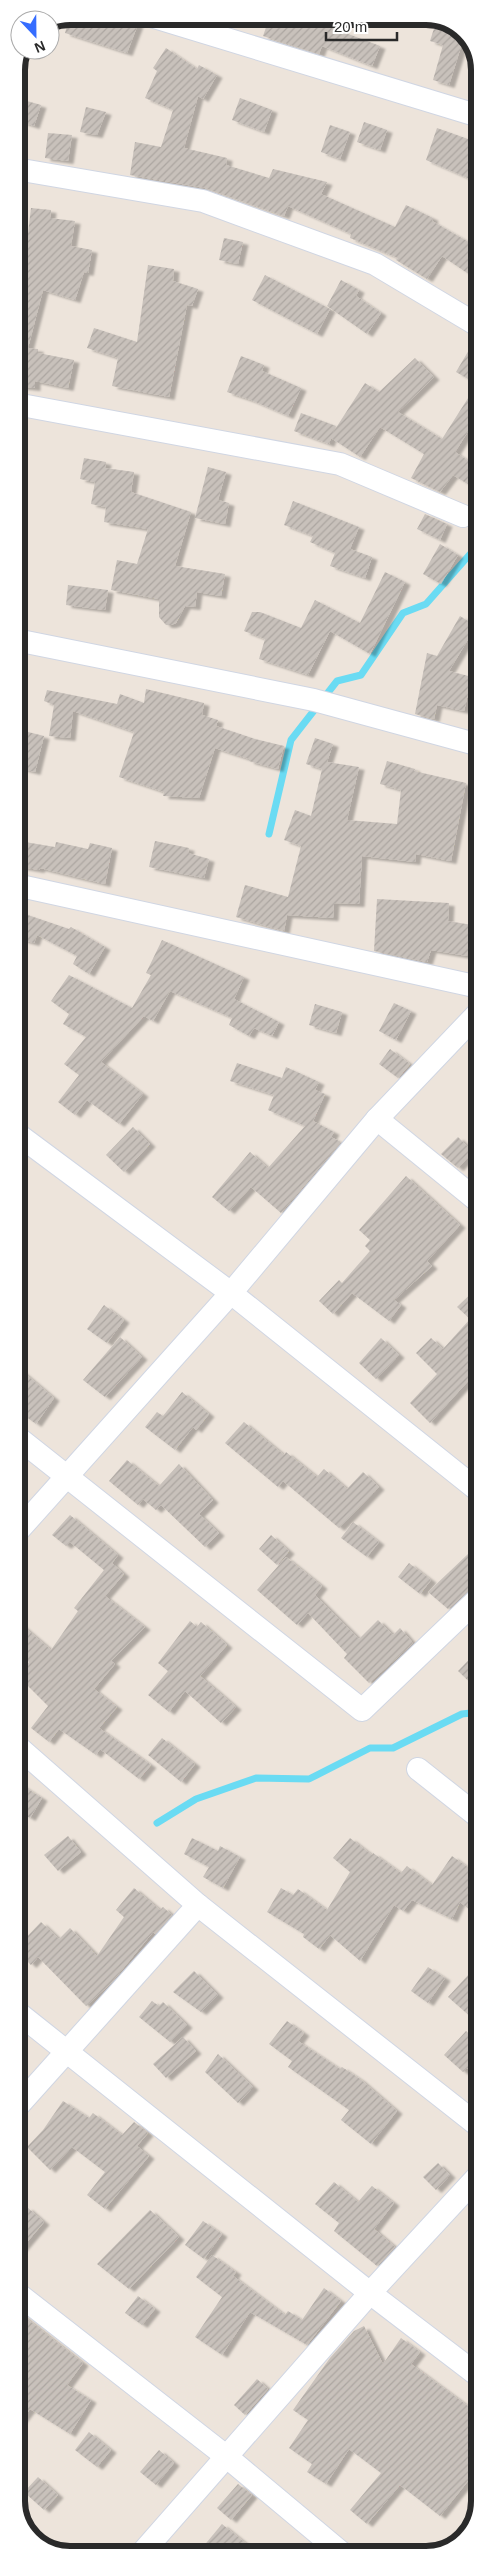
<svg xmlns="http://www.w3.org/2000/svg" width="496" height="2571" font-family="Helvetica,sans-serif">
  <defs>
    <pattern id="building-hatch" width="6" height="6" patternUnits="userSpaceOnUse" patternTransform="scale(1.25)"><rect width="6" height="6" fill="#c8c1bb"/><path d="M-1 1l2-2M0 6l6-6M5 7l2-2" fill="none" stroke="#aca6a1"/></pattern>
    <filter id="shadow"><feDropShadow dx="5.5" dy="3" stdDeviation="1" flood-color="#0004"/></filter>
  </defs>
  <rect width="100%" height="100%" fill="#ede4db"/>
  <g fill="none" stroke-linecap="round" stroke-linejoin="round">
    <g stroke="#6adbf3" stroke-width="7">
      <polyline points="269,834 291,740 337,681 361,675 403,613 426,604 479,544"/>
      <polyline points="157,1823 196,1799 256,1778 309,1779 370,1748 393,1748 462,1714 480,1712"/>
    </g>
  </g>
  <g fill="url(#building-hatch)" filter="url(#shadow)">
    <polygon points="70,16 117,16 138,24 127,53 65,33"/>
    <polygon points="270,16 312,17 311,20 380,46 372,66 322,46 319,54 263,36"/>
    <polygon points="437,19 465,34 449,85 433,80 443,45 430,41"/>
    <polygon points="166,48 197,69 199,65 217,75 203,99 198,96 184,148 227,158 226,165 269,178 273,169 327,182 321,194 395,227 406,205 433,218 432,221 479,248 479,281 442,256 427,279 396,260 398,258 350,238 351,234 288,206 284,216 205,188 130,175 135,142 161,147 173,110 145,98 157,71 153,68"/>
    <polygon points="16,98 41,105 34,126 16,120"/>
    <polygon points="240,98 272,110 264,132 232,120"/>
    <polygon points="86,107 106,112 97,135 80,132"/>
    <polygon points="364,122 387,130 380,150 357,142"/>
    <polygon points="330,125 350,132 340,159 321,152"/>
    <polygon points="437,128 479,143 479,183 426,160"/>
    <polygon points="48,133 72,135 68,161 45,158"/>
    <polygon points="31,208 51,210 50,218 75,221 71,246 92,250 88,273 84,272 75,300 43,290 28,348 38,349 38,353 74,360 68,388 35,381 35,388 16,386 16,301 22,250 26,250"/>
    <polygon points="224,238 243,242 238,264 219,260"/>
    <polygon points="148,265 174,269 173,281 198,289 192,306 187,305 169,397 112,386 118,358 87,348 94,328 137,342"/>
    <polygon points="265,275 330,309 317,334 252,300"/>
    <polygon points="341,280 359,290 356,296 381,313 367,334 327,306"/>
    <polygon points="476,338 479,339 479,414 455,452 479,468 479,491 453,475 440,492 411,478 424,454 380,427 360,457 331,438 329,444 294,431 301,413 336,426 332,434 365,383 379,392 415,358 434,377 398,412 442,439 477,384 456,372"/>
    <polygon points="241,356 264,365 262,371 301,388 288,416 251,400 227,392"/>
    <polygon points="84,458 106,462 105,468 134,472 131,492 191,512 175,566 225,574 221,596 197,592 195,607 185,606 176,623 171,625 166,625 159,617 159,599 111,590 117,560 137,564 148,529 104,522 106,507 91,504 95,482 80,479"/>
    <polygon points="208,467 226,472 218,500 229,503 225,524 195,518"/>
    <polygon points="293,501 359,527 350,549 372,557 365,578 330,566 335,553 310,542 313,536 284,525"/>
    <polygon points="425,514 447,524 440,540 417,529"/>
    <polygon points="440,544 458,555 441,584 423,574"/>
    <polygon points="385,572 405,582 370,654 330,631 308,675 259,659 265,639 244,631 252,612 260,612 301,628 315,600 360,623"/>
    <polygon points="68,585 108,590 105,610 66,605"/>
    <polygon points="460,616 476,626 449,671 472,677 464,711 437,705 434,719 415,714 427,653 437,656"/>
    <polygon points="146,689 204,703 202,715 218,720 216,726 255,739 284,746 278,769 249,761 249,759 215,748 199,798 163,796 164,792 119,777 134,732 73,711 70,738 49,736 54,705 44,701 47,690 117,704 120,694 144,703"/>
    <polygon points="16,729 44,736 35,772 16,767"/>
    <polygon points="315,738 333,744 327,762 359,767 347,820 397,824 401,790 380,784 387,761 415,769 414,771 466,783 451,861 416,854 415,862 362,856 359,904 334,903 333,918 287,915 284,931 236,917 245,885 288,897 301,846 284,840 295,810 311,816 322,769 306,764"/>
    <polygon points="19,841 55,847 56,842 88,849 90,843 112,848 105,884 40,868 39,870 16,866"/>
    <polygon points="155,841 189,848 188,853 209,859 204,878 149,867"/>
    <polygon points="377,899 449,903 448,921 472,925 467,956 431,950 427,962 374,951"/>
    <polygon points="16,911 69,929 71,927 105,947 89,974 73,964 77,956 37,935 34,943 16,938"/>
    <polygon points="162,940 244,977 234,999 279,1022 272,1036 254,1028 249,1036 229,1025 232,1018 170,991 153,1021 144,1016 101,1062 143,1094 119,1124 87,1100 75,1115 58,1102 79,1075 64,1064 86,1037 63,1024 69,1014 51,1001 69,975 132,1008 151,975 146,973"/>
    <polygon points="394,1003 411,1011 396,1040 379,1031"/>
    <polygon points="315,1004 342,1012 336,1033 309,1025"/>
    <polygon points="390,1049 410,1064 398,1078 379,1064"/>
    <polygon points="237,1063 282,1078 286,1067 319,1082 315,1090 325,1094 313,1121 334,1132 331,1137 341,1142 281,1213 251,1187 229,1211 212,1197 250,1152 268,1168 305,1126 268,1110 274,1095 230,1081"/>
    <polygon points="133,1127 150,1144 124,1172 106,1155"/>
    <polygon points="458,1137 473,1152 458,1168 441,1154"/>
    <polygon points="406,1176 460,1225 427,1261 432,1266 394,1300 401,1305 389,1321 352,1293 333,1314 319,1301 339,1280 342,1283 370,1251 365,1246 370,1240 359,1230"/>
    <polygon points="480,1285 480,1368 430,1423 410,1403 437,1374 416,1353 431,1338 443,1349 470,1319 457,1307"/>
    <polygon points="104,1305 124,1320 107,1343 87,1329"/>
    <polygon points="120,1337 142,1357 105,1397 83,1380"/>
    <polygon points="381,1338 399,1355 376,1379 359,1363"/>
    <polygon points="17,1367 54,1398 36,1424 17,1410"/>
    <polygon points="182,1392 209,1414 196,1430 193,1427 175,1450 145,1427 157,1412 163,1416"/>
    <polygon points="244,1422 284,1455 286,1452 317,1477 324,1469 347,1489 363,1472 379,1487 339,1528 283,1481 278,1487 225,1443"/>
    <polygon points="127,1460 159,1486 179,1464 213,1500 199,1514 219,1533 205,1547 161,1505 156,1510 143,1499 138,1505 109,1481"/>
    <polygon points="70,1515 118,1555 112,1563 124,1574 105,1596 145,1627 111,1661 115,1664 94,1689 117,1707 99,1728 151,1765 139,1779 100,1749 96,1755 59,1729 49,1742 31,1728 48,1706 17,1675 29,1662 17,1652 17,1621 51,1650 78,1611 74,1608 104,1570 70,1542 66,1546 52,1535"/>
    <polygon points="353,1522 379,1542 367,1557 341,1538"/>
    <polygon points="271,1535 289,1551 277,1565 259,1549"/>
    <polygon points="468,1554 480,1565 480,1584 471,1588 448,1609 428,1592"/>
    <polygon points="286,1557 322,1586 315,1595 359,1639 378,1620 393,1635 400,1628 413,1643 369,1683 344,1658 347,1654 308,1613 297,1625 257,1590"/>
    <polygon points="409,1563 431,1580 420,1594 398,1577"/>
    <polygon points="190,1621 197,1627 201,1622 227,1645 200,1676 236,1707 221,1723 185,1691 169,1712 148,1695 168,1671 158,1663"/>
    <polygon points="480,1648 480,1692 458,1671"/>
    <polygon points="162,1738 195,1764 181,1782 148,1755"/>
    <polygon points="17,1782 42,1798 30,1818 17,1810"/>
    <polygon points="68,1836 81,1852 58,1871 44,1855"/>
    <polygon points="192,1838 218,1851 220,1846 240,1857 223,1888 203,1877 209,1867 184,1854"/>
    <polygon points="350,1838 372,1855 373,1853 401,1873 407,1866 432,1885 452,1856 480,1876 480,1918 460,1902 452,1919 412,1900 403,1911 394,1905 360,1961 330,1935 319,1949 303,1937 304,1934 267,1912 281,1888 293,1895 298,1889 327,1910 350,1872 333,1858"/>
    <polygon points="134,1888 160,1910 163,1907 172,1915 155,1934 153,1932 111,1983 86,2006 38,1957 31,1965 17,1951 17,1947 41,1922 59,1939 70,1928 97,1956 124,1917 116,1910"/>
    <polygon points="480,1962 480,2025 448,1997"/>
    <polygon points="428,1967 445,1978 428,2003 411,1991"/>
    <polygon points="194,1971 218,1995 201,2012 173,1992"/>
    <polygon points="152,2001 159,2006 163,2002 187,2025 170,2042 139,2017"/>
    <polygon points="287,2021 304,2033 298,2041 340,2069 342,2067 360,2079 397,2111 371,2144 341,2120 349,2110 288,2067 292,2061 269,2044"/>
    <polygon points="466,2031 480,2043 480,2079 467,2068 463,2072 444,2055"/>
    <polygon points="183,2037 196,2051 166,2078 153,2064"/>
    <polygon points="218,2054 253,2087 238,2103 205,2072"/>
    <polygon points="63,2101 89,2118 93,2113 122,2135 134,2122 148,2133 137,2146 149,2156 105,2209 87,2195 105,2172 72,2147 50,2170 27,2147 43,2130"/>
    <polygon points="438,2163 450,2175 436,2190 423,2177"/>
    <polygon points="334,2182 358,2202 372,2186 394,2203 374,2229 395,2247 377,2266 334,2231 339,2223 315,2204"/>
    <polygon points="27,2207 44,2222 17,2254 17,2219"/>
    <polygon points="150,2210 179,2237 129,2289 97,2264"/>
    <polygon points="203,2221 222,2234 204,2259 185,2245"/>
    <polygon points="212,2255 236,2272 233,2276 285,2315 288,2311 302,2320 324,2288 341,2301 307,2345 250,2312 222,2355 195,2337 222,2297 196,2277"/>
    <polygon points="138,2296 155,2309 142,2325 125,2313"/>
    <polygon points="17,2311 83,2363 67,2385 91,2400 70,2434 30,2409 17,2426"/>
    <polygon points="364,2326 383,2364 401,2338 420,2352 411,2364 480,2415 480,2466 440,2516 400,2485 367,2524 350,2510 381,2473 349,2449 326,2484 307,2472 312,2464 289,2448 308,2420 293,2410 330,2358 354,2331"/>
    <polygon points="257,2379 268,2389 245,2415 234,2405"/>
    <polygon points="89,2432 111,2450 97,2467 75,2450"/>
    <polygon points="159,2450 174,2463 156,2485 140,2472"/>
    <polygon points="38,2477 58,2495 44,2510 24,2492"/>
    <polygon points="238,2484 252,2495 231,2520 217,2508"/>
    <polygon points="222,2524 259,2554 197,2554"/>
  </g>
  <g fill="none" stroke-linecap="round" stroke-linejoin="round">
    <g stroke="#d0d6e3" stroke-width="24">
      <g id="street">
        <polyline points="151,16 479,116"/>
        <polyline points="16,169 203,201 375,264 479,326"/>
        <polyline points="16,404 340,464 463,516"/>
        <polyline points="16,640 314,700 479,745"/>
        <polyline points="16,885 479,987"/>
        <polyline points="377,1119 479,1202"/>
        <polyline points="16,1133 231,1293 480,1492"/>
        <polyline points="17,1437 362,1710 480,1597"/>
        <polyline points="17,1532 231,1293 377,1119 479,1012"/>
        <polyline points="17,1746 198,1905 480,2127"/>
        <polyline points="418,1769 480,1818"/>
        <polyline points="17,2012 370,2293 480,2377"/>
        <polyline points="17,2107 198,1905"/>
        <polyline points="17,2293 227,2457 343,2554"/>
        <polyline points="141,2554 370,2293 480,2174"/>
      </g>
    </g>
    <use href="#street" stroke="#fff" stroke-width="22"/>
  </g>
  <path d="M0 0H496V2571H0ZM70 25H426A45 45 0 0 1 471 70V2501A45 45 0 0 1 426 2546H70A45 45 0 0 1 25 2501V70A45 45 0 0 1 70 25Z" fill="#fff" fill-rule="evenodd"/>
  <path fill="none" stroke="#2a2a2a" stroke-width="6" d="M70 25H426A45 45 0 0 1 471 70V2501A45 45 0 0 1 426 2546H70A45 45 0 0 1 25 2501V70A45 45 0 0 1 70 25Z"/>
  <g transform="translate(35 35) rotate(158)"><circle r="24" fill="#ffffff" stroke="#aaaaaa"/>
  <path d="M0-4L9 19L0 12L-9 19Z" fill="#366dff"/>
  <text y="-8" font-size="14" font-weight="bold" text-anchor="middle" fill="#2a2a2a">N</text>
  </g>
  <path d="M326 32v8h71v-8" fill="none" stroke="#2a2a2a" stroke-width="2.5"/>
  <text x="334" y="32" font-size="15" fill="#2a2a2a" stroke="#ffffff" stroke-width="4" paint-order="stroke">20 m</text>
</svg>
